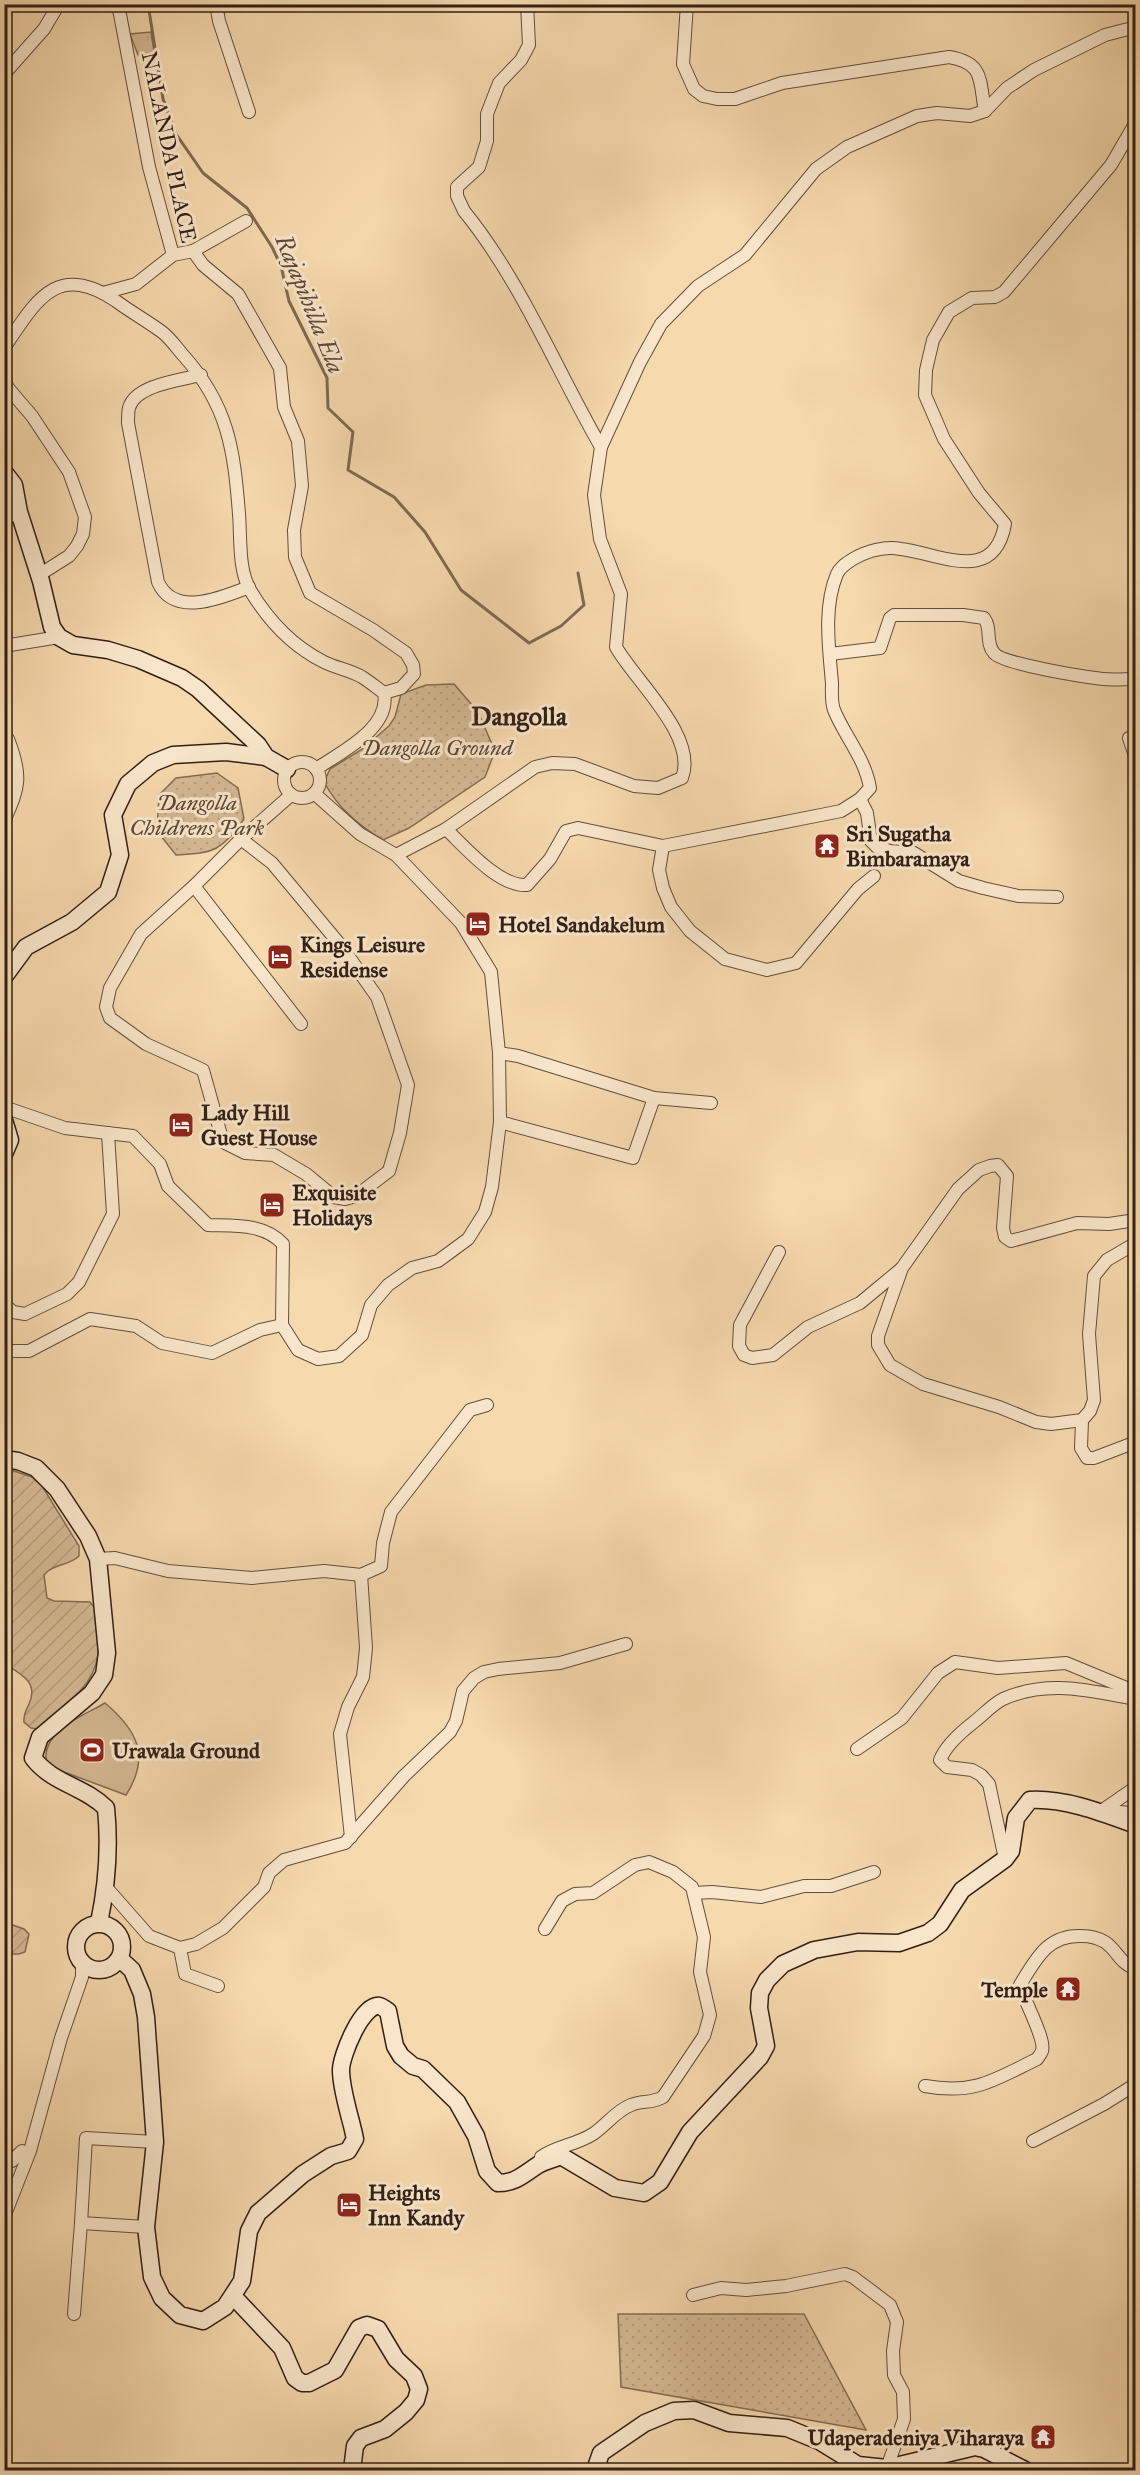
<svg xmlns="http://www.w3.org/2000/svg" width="1140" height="2475" font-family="'IM FELL Great Primer',serif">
  <defs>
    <pattern id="grass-tufts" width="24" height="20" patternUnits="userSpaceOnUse" patternTransform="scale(1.5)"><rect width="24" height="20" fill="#d5b993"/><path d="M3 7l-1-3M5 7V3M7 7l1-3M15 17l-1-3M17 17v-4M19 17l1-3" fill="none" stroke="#b79f7e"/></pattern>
    <pattern id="park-dots" width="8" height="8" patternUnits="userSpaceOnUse" patternTransform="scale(1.5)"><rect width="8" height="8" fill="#d5b993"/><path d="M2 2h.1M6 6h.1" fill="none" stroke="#b79f7e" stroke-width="1.8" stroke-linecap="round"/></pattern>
    <pattern id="garden-furrows" width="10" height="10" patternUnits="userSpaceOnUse" patternTransform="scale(1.5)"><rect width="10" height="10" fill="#d5b993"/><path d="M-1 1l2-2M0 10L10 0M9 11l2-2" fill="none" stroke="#b79f7e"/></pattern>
  </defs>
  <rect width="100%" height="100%" fill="#f6d9ad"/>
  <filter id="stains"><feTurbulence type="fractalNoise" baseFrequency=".00333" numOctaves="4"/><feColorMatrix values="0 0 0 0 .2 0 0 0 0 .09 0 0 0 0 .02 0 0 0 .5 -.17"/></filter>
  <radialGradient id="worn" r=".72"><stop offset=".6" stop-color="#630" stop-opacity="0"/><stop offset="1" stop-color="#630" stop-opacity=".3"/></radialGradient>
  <polygon fill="url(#grass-tufts)" stroke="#836c54" stroke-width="1.5" points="151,32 154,52 138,55 130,34"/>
  <g fill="url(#park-dots)" stroke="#836c54" stroke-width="1.5">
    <path d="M454,684L478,712L495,751L485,777L409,828L383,840C358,825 338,808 324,782L330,769L361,750L389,726L395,717L401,694L426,685Z"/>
    <path d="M217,773L238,788L244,819C221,851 215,853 176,855L157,831L159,795L176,778Z"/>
    <polygon points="618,2314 804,2314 866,2430 621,2387"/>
  </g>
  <g fill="url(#garden-furrows)" stroke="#836c54" stroke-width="1.5">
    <path d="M5,1468L32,1477L42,1486L79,1546V1556C69,1566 52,1564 44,1575L47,1598L54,1601L90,1602L94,1607C95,1621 99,1639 98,1654C94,1688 62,1708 38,1729L31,1728L24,1722C23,1714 26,1711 29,1704C39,1682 21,1674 5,1664Z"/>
    <polygon points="4,1922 24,1929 29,1934 25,1952 19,1954 5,1954"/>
  </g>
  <path fill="#d5b993" stroke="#836c54" stroke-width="1.5" d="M105,1703C137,1730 151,1756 126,1795L56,1769L46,1760C43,1730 83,1716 105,1703Z"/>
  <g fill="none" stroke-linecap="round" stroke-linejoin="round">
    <g stroke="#7f6952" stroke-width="3">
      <polyline points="148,4 163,99 176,134 203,173 247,208 272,247 281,266 289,301 327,378 328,408 353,432 348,470 394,497 425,532 461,590 529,643 561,626 584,605 578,573"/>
      <polyline points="4,19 21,4"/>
    </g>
    <g stroke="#624e3c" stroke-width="14">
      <g id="street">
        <polyline points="118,4 149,167 173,255"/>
        <polyline points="216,4 219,21 249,112"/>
        <path d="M527,4L529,45L521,60L499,83L487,114V141L479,167L457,187V196L464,211C521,281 556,369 601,447"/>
        <path d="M687,4L683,64L694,89L703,96L717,99H735L782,83L949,57C985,63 979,81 985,111"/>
        <polyline points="4,74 44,29 59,4"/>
        <polyline points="193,251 203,265 238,294 280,368 284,407 298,441 302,486 294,530 295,557 310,593 373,630 406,653 413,665 414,674 401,688 384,693"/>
        <polyline points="103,293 136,284 173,255 193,251 246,221"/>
        <path d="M4,348C36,301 56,261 116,301C131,312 147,321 162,332C170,338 176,347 183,355C228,405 234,449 239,514C241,537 238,569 250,590C268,620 292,646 324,662C336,668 350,670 362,677C370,682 377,688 384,693C391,728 341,752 316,769"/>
        <path d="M201,375C181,380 135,385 129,408C128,412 128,418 128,423L158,582C174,618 221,598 249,587"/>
        <polyline points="4,379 8,388 32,416 69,472 85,517 83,534 77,546 69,556 39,575"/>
        <polyline points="4,519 19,512"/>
        <polyline points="4,646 59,637"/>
        <path d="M830,654L880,648L890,618L894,615H963L984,618C992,628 985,643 994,653C1002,664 1085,677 1103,679C1113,680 1125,679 1136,679"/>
        <path d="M4,737L8,739C22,775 20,786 4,821"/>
        <polyline points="1129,738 1136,759"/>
        <circle cx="302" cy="780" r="18"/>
        <polyline points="860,799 867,813 871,841 877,847 890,851 914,853 959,881 983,888 1018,896 1057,897"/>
        <path d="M446,829C465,847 499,887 527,885L550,859L566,831L578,828L663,846L841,811L860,799L870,788C865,758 845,737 834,710C831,702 832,691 832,683C829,648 823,607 837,574C840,567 847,563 853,559C867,551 885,546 901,549C941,554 994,585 1005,524L979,493L944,439L925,395L926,370L933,340L949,312L972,298L995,297L1004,292L1111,165L1136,122"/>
        <polyline points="241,839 272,863 342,947 377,997 408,1085 400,1133 389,1171 356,1196 345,1199 334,1197 306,1174 274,1155 245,1153 223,1142 203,1070 146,1044 110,1018 106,1007 110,988 141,934 194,886 241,839 291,795"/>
        <polyline points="663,846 659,870 663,888 671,907 690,931 725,959 767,970 796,963 858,889 874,876"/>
        <path d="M396,855L446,829L535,767L552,763L575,764L634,786L658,788L682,778C698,736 635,681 616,647L621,594L600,539L594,495L601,447L640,362L661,324L698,286L745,255L816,169L847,147L917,116L937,113L970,116L985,111L1007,88L1034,70L1105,35L1136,27"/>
        <polyline points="194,886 301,1024"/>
        <polyline points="499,1053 518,1056 654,1098 711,1103"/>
        <path d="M4,1107L65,1128L133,1136L160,1164L168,1186L208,1225C234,1226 264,1223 283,1244L282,1325"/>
        <polyline points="500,1122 633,1158 654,1098"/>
        <polyline points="1136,1220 1109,1224 1077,1223 1011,1241 1005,1237 1003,1228 1007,1176 998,1165 990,1166 979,1170 958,1189 902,1268 878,1336 878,1345 890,1365 923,1384 999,1407 1036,1422 1051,1424 1082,1420 1090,1411 1094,1400 1089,1334 1094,1276 1107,1260 1136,1243"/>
        <polyline points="779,1252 740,1325 739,1346 744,1355 752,1358 773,1355 808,1327 860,1303 901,1269"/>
        <polyline points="4,1304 13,1312 25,1314 67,1294 79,1282 113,1214 108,1133"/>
        <polyline points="4,1351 29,1351 90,1319 136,1326 162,1343 212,1353 260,1330 282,1325 298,1350 318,1359 339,1356 362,1335 371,1305 388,1285 412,1268 438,1261 468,1239 485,1212 492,1187 500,1122 499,1053 491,972 461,923 396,855 360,834 315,794"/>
        <polyline points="1082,1420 1081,1448 1087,1458 1094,1458 1136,1442"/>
        <polyline points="1136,1457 1136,1463"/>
        <polyline points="98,1559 115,1558 168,1571 252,1578 324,1571 361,1575 381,1566 383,1543 391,1512 470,1410 487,1405"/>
        <polyline points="857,1749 902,1718 938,1673 955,1662 998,1668 1066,1663 1124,1687 1136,1697"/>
        <polyline points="1112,1811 1136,1814"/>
        <polyline points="1100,1812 1136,1787"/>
        <polyline points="351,1837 340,1734 348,1707 363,1677 366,1648 361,1575"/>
        <path d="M1005,1859L989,1784L981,1775L972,1770L947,1767L940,1760C946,1745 961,1732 974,1722C983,1715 993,1704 1003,1699C1049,1679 1089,1691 1136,1699"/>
        <polyline points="106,1887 149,1936 180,1948 196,1944 223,1928 264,1887 269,1873 284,1860 345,1843 404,1776 450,1732 456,1721 463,1691 474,1678 484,1672 498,1669 560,1663 626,1644"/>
        <polyline points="694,1893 712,1892 761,1897 804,1886 831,1886 874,1872"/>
        <polyline points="180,1948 185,1974 218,1986"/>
        <path d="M925,2086C974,2095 994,2080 1037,2059C1039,2056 1041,2054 1042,2051C1046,2039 1024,2001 1020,1985C1036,1959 1048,1934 1082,1936C1089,1936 1098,1938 1105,1942C1117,1950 1120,1964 1136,1969"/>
        <polyline points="1033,2141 1104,2104 1136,2084"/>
        <polyline points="4,2161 12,2161 22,2151"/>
        <path d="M540,2162L541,2157C556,2146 576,2145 593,2134C605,2126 617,2110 631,2105C642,2100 651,2104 663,2097L704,2036L710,2015L700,1972L704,1937L692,1887L673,1872L649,1862L635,1865L593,1893L575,1894L562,1901L545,1929"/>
        <polyline points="4,2217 30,2151 61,2038 82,1977 82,1964"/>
        <polyline points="146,2227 81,2223 86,2138 155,2142"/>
        <polyline points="693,2295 721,2288 746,2290 786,2286 845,2274 853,2277 890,2305 897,2322 893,2351 894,2375 903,2392 904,2419 887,2468"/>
        <polyline points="74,2314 81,2223"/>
        <polyline points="4,2463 9,2470"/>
      </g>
    </g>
    <g stroke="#311f16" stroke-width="19">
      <g id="secondary">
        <polyline points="4,472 14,485 19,512 41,581 52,627 59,637 73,645 108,650 138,659 182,678 198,689 258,745 266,757 287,769"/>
        <polyline points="4,977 26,947 72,922 108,892 120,855 113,815 128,784 153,763 173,755 226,752 266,757"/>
        <polyline points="4,1120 10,1140 4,1154"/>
        <path d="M4,1459L18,1461L36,1468L57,1489L88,1536L98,1559L107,1653L104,1675L92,1693L40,1737L33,1758C53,1784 84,1786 106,1808C110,1848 107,1885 99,1923"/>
        <circle cx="99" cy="1947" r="23"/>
        <path d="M120,1959L132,1970L142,1994L146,2017L155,2142L146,2227L152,2277L162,2298L180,2315L203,2321L225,2307L242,2281L249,2231L258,2213L303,2174L331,2156L348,2151L355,2139C351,2118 341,2091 341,2070C341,2056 362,2003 380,2006C381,2006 388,2011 388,2011L395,2046L401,2056L413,2066L423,2069L457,2102L476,2136L487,2171L498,2183C516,2183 524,2174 538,2165C545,2161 554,2159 561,2156L615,2188L644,2193L660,2182L690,2132L760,2057L766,2046L759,2008L760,1993L767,1980L783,1964L814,1950L858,1942L899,1943L928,1933L940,1924L962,1890L1005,1859L1011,1851L1016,1818L1030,1800C1065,1798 1103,1813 1136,1825"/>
        <polyline points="233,2296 282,2348 295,2378 302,2383 309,2383 335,2370 359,2328 367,2325 378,2329 396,2359 414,2376 419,2389 416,2400 406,2412 385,2429 361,2438 355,2446 352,2470"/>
        <polyline points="595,2470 601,2453 645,2423 674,2411 694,2410 729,2423 787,2428 819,2441 858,2465 887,2468 975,2447 984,2449 1025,2470"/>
      </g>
    </g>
    <use href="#street" stroke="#f9e6ca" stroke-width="12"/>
    <use href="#secondary" stroke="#f9e6ca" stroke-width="16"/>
  </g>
  <defs>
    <g id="temple-square" transform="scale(1.35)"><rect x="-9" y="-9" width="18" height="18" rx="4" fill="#8f2418" stroke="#f9e6ca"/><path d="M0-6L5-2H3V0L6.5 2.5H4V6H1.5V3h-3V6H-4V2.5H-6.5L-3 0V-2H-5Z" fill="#fff"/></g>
    <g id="hotel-square" transform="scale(1.35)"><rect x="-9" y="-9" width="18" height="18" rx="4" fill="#8f2418" stroke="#f9e6ca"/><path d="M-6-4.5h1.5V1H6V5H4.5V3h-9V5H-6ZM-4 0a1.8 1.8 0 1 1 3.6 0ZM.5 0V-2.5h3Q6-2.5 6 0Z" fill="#fff"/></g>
    <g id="stadium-square" transform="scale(1.35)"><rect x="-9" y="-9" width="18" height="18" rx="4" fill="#8f2418" stroke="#f9e6ca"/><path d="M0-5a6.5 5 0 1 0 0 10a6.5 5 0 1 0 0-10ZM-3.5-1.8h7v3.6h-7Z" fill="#fff"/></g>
  </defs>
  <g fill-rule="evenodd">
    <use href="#temple-square" x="827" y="846"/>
    <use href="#hotel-square" x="478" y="924"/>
    <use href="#hotel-square" x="280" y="957"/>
    <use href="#hotel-square" x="181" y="1125"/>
    <use href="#hotel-square" x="272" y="1205"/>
    <use href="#stadium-square" x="92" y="1750"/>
    <use href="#temple-square" x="1068" y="1989"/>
    <use href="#hotel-square" x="349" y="2205"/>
    <use href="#temple-square" x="1043" y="2437"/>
  </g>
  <g text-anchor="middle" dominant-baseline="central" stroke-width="6" stroke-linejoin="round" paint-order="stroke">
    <g font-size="22" fill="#311f16" stroke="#f9e6ca">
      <text transform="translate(169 147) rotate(78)">NALANDA PLACE</text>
    </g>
    <g font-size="22" font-style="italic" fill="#5a4635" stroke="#f9e6ca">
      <text x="437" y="747">Dangolla Ground</text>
      <text x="197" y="802">Dangolla<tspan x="197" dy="25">Childrens Park</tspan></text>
    </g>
    <g font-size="22" font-weight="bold" fill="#311f16" stroke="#f9e6ca" text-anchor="start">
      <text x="846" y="833">Sri Sugatha<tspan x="846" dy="25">Bimbaramaya</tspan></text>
      <text x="498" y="924">Hotel Sandakelum</text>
      <text x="300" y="944">Kings Leisure<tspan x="300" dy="25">Residense</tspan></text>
      <text x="201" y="1112">Lady Hill<tspan x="201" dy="25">Guest House</tspan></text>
      <text x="292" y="1192">Exquisite<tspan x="292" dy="25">Holidays</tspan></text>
      <text x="112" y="1750">Urawala Ground</text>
      <text x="1048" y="1989" text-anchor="end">Temple</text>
      <text x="368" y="2192">Heights<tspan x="368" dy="25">Inn Kandy</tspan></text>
      <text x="1024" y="2437" text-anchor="end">Udaperadeniya Viharaya</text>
    </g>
    <g font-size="24" font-style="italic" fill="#5e4a39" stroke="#f9e6ca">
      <text transform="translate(310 304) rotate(68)">Rajapihilla Ela</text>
    </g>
    <g font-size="26" font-weight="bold" fill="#311f16" stroke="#f9e6ca">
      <text x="519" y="716">Dangolla</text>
    </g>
  </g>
  <rect width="1140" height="2475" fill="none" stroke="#f6d9ad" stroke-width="24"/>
  <rect x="6" y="6" width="1128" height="2463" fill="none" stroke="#311f16" stroke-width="3"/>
  <rect x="12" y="12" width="1116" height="2451" fill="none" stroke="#311f16" stroke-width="1.5"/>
  <rect width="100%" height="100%" filter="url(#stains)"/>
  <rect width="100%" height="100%" fill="url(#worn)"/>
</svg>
